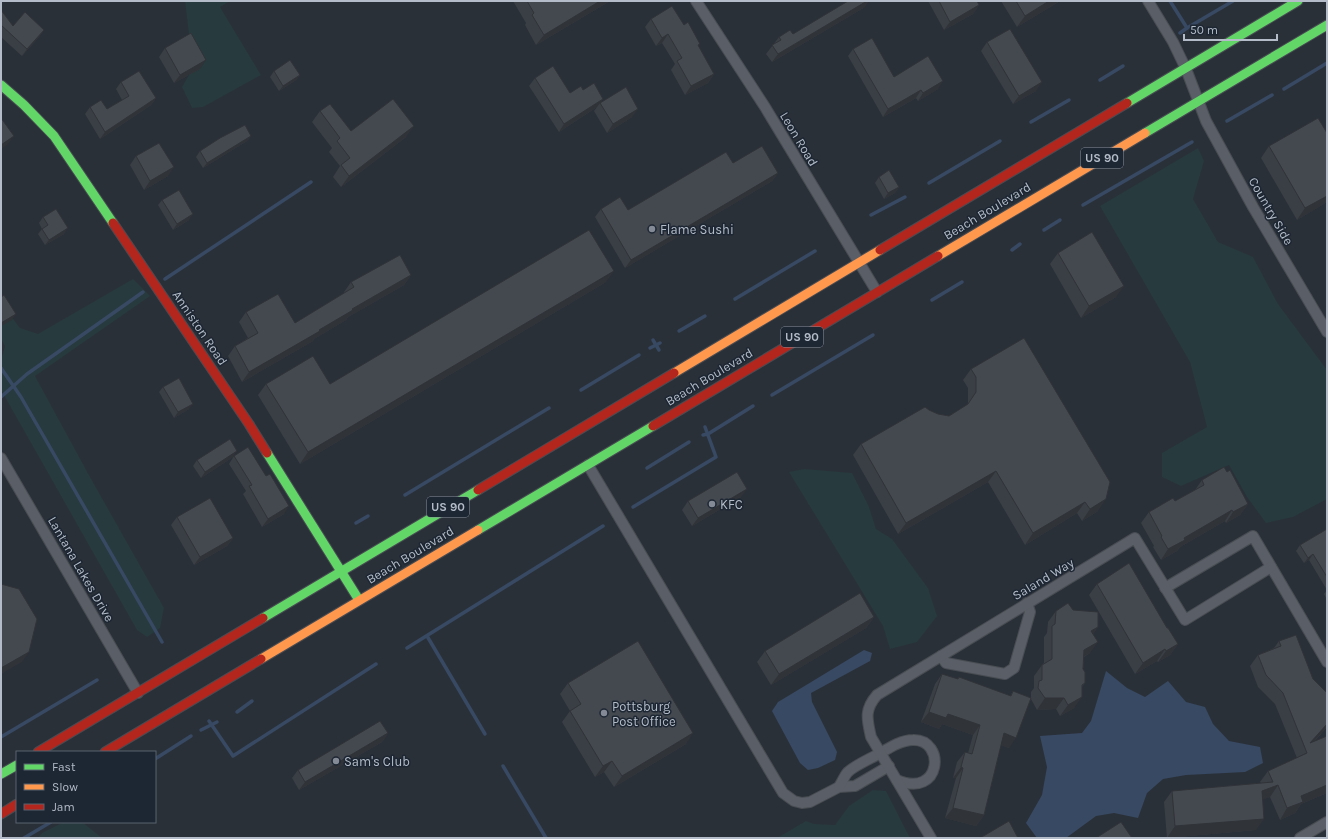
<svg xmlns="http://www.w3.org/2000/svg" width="1328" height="839" font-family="Karla,sans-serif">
  <rect width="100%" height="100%" fill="#2a3038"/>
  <g fill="#273a3e">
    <polygon points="185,1 230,1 220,7 261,75 203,107 192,108 182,87 193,68"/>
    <polygon points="1198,148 1204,161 1193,199 1218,242 1253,257 1278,304 1327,370 1327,499 1293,517 1266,523 1247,497 1229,465 1181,486 1162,477 1162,453 1207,427 1190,362 1100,206"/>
    <polygon points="133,279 150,296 35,376 90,477 164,608 160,628 147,637 137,630 1,390 1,360 5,346 1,339 1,303 20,328 38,334"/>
    <polygon points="804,469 852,473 869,507 876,529 892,539 928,588 937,616 917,642 890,649 883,626 789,472"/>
    <polygon points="873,790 886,791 910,838 777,838 806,821 814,824 835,825 849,806"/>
    <polygon points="64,822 82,822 102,838 38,838 42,833"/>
  </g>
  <g fill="#384963">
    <polygon points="864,650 872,653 870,661 811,693 812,702 837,752 835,760 818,768 808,770 800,763 772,711 778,702 793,693"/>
    <polygon points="1106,671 1127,688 1145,697 1168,681 1186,702 1205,707 1213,724 1229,741 1260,747 1263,763 1245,772 1186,775 1163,779 1147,793 1138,818 1114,813 1096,816 1066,838 1037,838 1026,823 1042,795 1047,767 1040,736 1082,733 1091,721"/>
  </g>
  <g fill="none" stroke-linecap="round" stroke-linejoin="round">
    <g stroke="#384963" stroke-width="3.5">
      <polyline points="1170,1 1187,28"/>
      <polyline points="1180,33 1187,28 1233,1"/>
      <polyline points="1100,80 1123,66"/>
      <polyline points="1284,89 1327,63"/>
      <polyline points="1227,121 1272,95"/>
      <polyline points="1031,122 1069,100"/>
      <polyline points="929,183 1000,141"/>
      <polyline points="1083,205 1192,142"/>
      <polyline points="871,215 905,197"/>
      <polyline points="1044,230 1060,220"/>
      <polyline points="1012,250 1020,244"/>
      <polyline points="165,279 311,182"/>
      <polyline points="735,299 815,251"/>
      <polyline points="932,300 962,282"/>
      <polyline points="679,331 705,316"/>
      <polyline points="653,340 659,350"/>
      <polyline points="650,348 660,343"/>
      <polyline points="1,368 21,397 162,642"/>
      <polyline points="581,390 639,355"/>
      <polyline points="772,395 873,335"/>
      <polyline points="1,397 27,374 143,292"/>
      <polyline points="703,435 708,434 753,406"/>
      <polyline points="647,468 689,442"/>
      <polyline points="405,495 549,408"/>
      <polyline points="633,507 716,457 705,427"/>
      <polyline points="356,523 368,516"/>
      <polyline points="427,636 485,734"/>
      <polyline points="407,648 603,526"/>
      <polyline points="237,712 252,701"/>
      <polyline points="209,721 233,756 376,664"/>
      <polyline points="201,730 217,722"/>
      <polyline points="1,737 97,680"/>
      <polyline points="155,759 191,736"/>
      <polyline points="503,766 546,838"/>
      <polyline points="24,838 51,822"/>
    </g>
    <g stroke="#484c53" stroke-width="12">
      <g id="street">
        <polyline points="696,1 765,107 877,292"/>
        <polyline points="1148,1 1173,42 1186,69 1206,121 1253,207 1327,332"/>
        <polyline points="1,458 138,693"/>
        <polyline points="588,465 783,793 794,801 802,803 810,802 839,787 855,786 889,766"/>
        <polyline points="1165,588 1253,536 1327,662"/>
        <polyline points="941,656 946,663 1005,674 1014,668 1030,612 1027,603"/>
        <path d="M839,787C842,782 844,777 847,773C852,767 871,758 879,754C889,748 901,740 913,740C946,739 942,799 897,780"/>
        <path d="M931,838L871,737C867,719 864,710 877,695L1135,538L1185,620L1271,567"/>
        <polyline points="1300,838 1327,822"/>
      </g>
    </g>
    <g stroke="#484c53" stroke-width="11">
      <g id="fast">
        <polyline points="1,85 24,105 54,136 113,223"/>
        <polyline points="1127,103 1298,1"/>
        <polyline points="1145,133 1327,25"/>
        <polyline points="267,453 359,600"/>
        <polyline points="478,530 653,426"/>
        <polyline points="263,618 478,490"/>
        <polyline points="1,774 17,765"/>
      </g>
    </g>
    <g stroke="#484c53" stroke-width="11">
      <g id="slow">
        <polyline points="938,256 1145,133"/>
        <polyline points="674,373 880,250"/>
        <polyline points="261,659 478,530"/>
      </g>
    </g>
    <g stroke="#484c53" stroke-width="11">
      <g id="jam">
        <polyline points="113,223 249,424 267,453"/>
        <polyline points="880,250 1127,103"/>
        <polyline points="653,426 938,256"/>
        <polyline points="478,490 674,373"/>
        <polyline points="38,752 263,618"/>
        <polyline points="105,752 261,659"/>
        <polyline points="1,814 17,804"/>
      </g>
    </g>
    <use href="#street" stroke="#5a5e66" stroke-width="10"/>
    <use href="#fast" stroke="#63d668" stroke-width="9"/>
    <use href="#slow" stroke="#ff974d" stroke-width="9"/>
    <use href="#jam" stroke="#b3261e" stroke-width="9"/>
  </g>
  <g fill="#3a3f45">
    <polygon points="513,1 610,1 536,45 525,25 526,23"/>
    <polygon points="928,1 977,1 979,5 973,14 944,30"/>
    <polygon points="1001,1 1060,1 1017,27"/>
    <polygon points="865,7 772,62 766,54 779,37 793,34"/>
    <polygon points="1,10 13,26 44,30 39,37 22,56 1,37"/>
    <polygon points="651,19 684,25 698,47 714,74 708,83 685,95 671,70 675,64 662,43 656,46 645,27"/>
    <polygon points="987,42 1036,91 1013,104 981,51"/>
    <polygon points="165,48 200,69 174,83 159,57"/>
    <polygon points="853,49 894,77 938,89 918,101 916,98 883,117 848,56"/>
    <polygon points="274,71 300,75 296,80 279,91 270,77"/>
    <polygon points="535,78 570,93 583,90 603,99 600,103 632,117 607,133 594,111 597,107 559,132 529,86"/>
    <polygon points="121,82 156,98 151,105 100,139 85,114 90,107 107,109 122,100 116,89"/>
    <polygon points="320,111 351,131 406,137 341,187 333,177 340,166 329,152 332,148 312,122"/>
    <polygon points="1327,133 1327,202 1297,220 1261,158 1269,146"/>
    <polygon points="251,136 247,141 203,168 196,157 200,151"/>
    <polygon points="136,156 168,176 144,190 130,165"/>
    <polygon points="733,163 778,173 772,181 625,268 595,217 601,209 628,210"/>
    <polygon points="879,177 899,187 895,193 884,199 875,183"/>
    <polygon points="162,200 189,220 173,230 158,205"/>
    <polygon points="43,217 64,234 45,245 38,234 42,229 39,223"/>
    <polygon points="1058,253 1116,297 1081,318 1050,264"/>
    <polygon points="411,275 404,285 348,317 346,320 314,339 313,341 242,382 228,356 235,346 248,338 239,322 246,312 295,323 344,293 344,292 351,282"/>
    <polygon points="606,282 300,464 258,395 266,384 330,384"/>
    <polygon points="971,369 1098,511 1082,521 1077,513 1025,545 988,482 898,534 853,455 861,444 929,410 938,414 949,416 967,405 968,403 968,388 963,380"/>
    <polygon points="163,387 189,409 174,418 159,392"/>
    <polygon points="234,456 266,476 284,514 262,527 243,494 246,491 229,464"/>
    <polygon points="233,457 201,478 193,466 197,460"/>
    <polygon points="1227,472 1248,504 1240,515 1226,523 1225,521 1180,547 1177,551 1161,560 1153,547 1154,546 1141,523 1149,512 1175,501 1195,490 1202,480"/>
    <polygon points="741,497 692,526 682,510 688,501"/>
    <polygon points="177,517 233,538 227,546 194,565 171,525"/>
    <polygon points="1327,529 1327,600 1324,594 1327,590 1309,560 1304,563 1296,551 1300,545"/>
    <polygon points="1097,584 1167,628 1178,644 1170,655 1158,662 1157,661 1135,674 1089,595"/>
    <polygon points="1073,610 1098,627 1093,634 1090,653 1084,657 1083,669 1085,683 1082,687 1074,708 1060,716 1056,709 1037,710 1031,699 1009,748 1001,745 984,815 976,826 945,818 956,778 953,778 957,762 965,752 968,753 973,735 942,724 939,729 921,722 935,684 942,674 957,679 959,677 1010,696 1013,691 1031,698 1031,692 1034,688 1034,676 1042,665 1044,663 1044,637 1047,633 1048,622 1056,611"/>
    <polygon points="874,617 866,628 771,685 757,662 765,651"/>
    <polygon points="1279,641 1313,679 1327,693 1327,727 1314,742 1327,736 1327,793 1301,804 1295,813 1280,820 1270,797 1263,799 1256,830 1167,838 1164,802 1172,791 1261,783 1260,782 1268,771 1297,758 1275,704 1258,687 1250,666 1258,655 1274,648"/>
    <polygon points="568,683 686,744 614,787 604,772 595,777 562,722 570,711 560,694"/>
    <polygon points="388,733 382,742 299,790 292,778 298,770"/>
  </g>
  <g fill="#303338">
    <polygon points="600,1 610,1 536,45 544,35"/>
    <polygon points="867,1 869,1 865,7 772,62 778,54"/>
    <polygon points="1049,1 1060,1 1017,27 1025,16"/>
    <polygon points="979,5 973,14 944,30 950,22"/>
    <polygon points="44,30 39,37 22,56 27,49"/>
    <polygon points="668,34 662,43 656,46 662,38"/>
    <polygon points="206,60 200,69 174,83 180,75"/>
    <polygon points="714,74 708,83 685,95 691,86"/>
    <polygon points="300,75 296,80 279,91 283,86"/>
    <polygon points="943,81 938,89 918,101 923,93"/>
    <polygon points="1042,82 1036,91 1013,104 1019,96"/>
    <polygon points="921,90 916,98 883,117 888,109"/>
    <polygon points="156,98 151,105 100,139 105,132"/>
    <polygon points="603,99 597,107 559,132 564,124"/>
    <polygon points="638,109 632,117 607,133 613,124"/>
    <polygon points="414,126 406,137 341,187 349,176"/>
    <polygon points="14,136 7,145 1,149 1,145"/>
    <polygon points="251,136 247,141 203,168 207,163"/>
    <polygon points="174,167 168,176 144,190 150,181"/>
    <polygon points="778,173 772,181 625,268 631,260"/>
    <polygon points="899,187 895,193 884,199 888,193"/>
    <polygon points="1327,196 1327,202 1297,220 1305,208"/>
    <polygon points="193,214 189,220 173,230 177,224"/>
    <polygon points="68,228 64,234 45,245 49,240"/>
    <polygon points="614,271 606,282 300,464 308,452"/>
    <polygon points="411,275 404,285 348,317 346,320 314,339 313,341 242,382 249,372 319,330 352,309"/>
    <polygon points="1124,286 1116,297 1081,318 1089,306"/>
    <polygon points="16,314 12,320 1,326 1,323"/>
    <polygon points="193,404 189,409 174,418 178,412"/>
    <polygon points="237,451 233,457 201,478 205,472"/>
    <polygon points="996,471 988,482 898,534 906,523"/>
    <polygon points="747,489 741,497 692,526 698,518"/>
    <polygon points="1106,499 1098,511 1082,521 1090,509"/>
    <polygon points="1085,502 1077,513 1025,545 1033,533"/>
    <polygon points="1248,504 1240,515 1226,523 1233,512"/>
    <polygon points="289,506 284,514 262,527 268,519"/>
    <polygon points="1232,510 1225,521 1180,547 1177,551 1161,560 1168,549 1184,538"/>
    <polygon points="233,538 227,546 194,565 200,557"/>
    <polygon points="1313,554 1309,560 1304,563 1308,558"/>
    <polygon points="874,617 866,628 771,685 779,674"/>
    <polygon points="1098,627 1090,639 1091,631"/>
    <polygon points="1098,642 1090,653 1076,661 1084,650"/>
    <polygon points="1178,644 1170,655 1158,662 1166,651"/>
    <polygon points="1165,649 1157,661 1135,674 1143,663"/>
    <polygon points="29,652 22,662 1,674 1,668"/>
    <polygon points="1082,697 1074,708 1060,716 1068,705"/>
    <polygon points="1045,698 1064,698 1056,709 1037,710"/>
    <polygon points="929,712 948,714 980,725 973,735 942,724 939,729 921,722"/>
    <polygon points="1327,724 1327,727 1306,750 1310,743"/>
    <polygon points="388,733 382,742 299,790 305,782"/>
    <polygon points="693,733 686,744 614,787 622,776"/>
    <polygon points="1004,733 1016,738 1009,748 997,744"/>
    <polygon points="612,761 604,772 595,777 603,766"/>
    <polygon points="961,767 963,768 956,778 953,778"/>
    <polygon points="1278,785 1270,797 1254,803 1262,791"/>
    <polygon points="1327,785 1327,793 1301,804 1295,813 1280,820 1287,808 1301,796"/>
    <polygon points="953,808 984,815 976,826 945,818"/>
    <polygon points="1264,819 1256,830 1167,838 1175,826"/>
  </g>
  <g fill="#444950" stroke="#303338">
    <polygon points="527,1 600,1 544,35 532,15 534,13"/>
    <polygon points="848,1 867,1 778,54 772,45 781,40 779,37 790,30 793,34"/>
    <polygon points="939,1 977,1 979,5 950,22"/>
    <polygon points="1016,1 1049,1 1025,16"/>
    <polygon points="672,6 684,25 688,22 700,44 698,45 714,74 691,86 677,61 682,58 668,34 662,38 651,19"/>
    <polygon points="1,10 13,26 25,12 44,30 27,49 1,25"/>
    <polygon points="1010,29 1042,82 1019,96 987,42"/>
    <polygon points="191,33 206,60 180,75 165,48"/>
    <polygon points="872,38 894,77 928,56 943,81 923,93 921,90 888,109 853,49"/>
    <polygon points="290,60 300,75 283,86 274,71"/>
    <polygon points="553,66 570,93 581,86 583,90 594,83 603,99 564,124 535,78"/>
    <polygon points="139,71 156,98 105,132 90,107 101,100 107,109 129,96 121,82"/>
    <polygon points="626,87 638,109 613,124 600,103"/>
    <polygon points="393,99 414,126 349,176 341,165 350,158 337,141 340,138 320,111 330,104 351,131"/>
    <polygon points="1,118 14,136 1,145"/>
    <polygon points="1318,118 1327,133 1327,196 1305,208 1269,146"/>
    <polygon points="245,125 251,136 207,163 200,151 220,138"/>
    <polygon points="159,143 174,167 150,181 136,156"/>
    <polygon points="762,146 778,173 631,260 601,209 620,197 628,210 726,152 733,163"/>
    <polygon points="889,170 899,187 888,193 879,177"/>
    <polygon points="179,190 193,214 177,224 162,200"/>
    <polygon points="56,209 68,228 49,240 42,229 48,225 43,217"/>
    <polygon points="589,230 614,271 308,452 266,384 313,356 330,384"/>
    <polygon points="1092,232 1124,286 1089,306 1058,253"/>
    <polygon points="400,255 411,275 352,309 353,310 319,330 320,331 249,372 235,346 258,333 246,312 278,294 295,323 354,287 351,282"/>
    <polygon points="4,295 16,314 1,323 1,297"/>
    <polygon points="1024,338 1110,482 1106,499 1090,509 1085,502 1033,533 996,471 906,523 861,444 925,407 929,410 938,414 949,416 968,404 976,392 976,377 971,369"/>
    <polygon points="179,378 193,404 178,412 163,387"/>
    <polygon points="230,439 237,451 205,472 197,460"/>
    <polygon points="248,447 266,476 270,474 289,506 268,519 249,486 252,485 234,456"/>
    <polygon points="1224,467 1227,472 1230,470 1248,504 1233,512 1232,510 1184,538 1185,540 1168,549 1161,537 1162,536 1149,512 1173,498 1175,501 1204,485 1202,480"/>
    <polygon points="737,472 747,489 698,518 688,501"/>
    <polygon points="210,498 233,538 200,557 177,517"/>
    <polygon points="1327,529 1327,577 1313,554 1308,558 1300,545"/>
    <polygon points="1129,563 1167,628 1168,628 1178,644 1166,651 1165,649 1143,663 1097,584"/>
    <polygon points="1,584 19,589 37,619 29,652 1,668"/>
    <polygon points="860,593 874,617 779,674 765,651"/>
    <polygon points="1068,603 1073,610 1098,612 1098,627 1091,631 1098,642 1084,650 1083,669 1085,672 1085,683 1082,685 1082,697 1068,705 1064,698 1045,698 1038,688 1039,681 1042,680 1042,665 1052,659 1052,626 1055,624 1056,611"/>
    <polygon points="1296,635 1313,679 1327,693 1327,724 1310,743 1327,736 1327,785 1301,796 1303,802 1287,808 1278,785 1262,791 1264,819 1175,826 1172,791 1273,782 1268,771 1307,753 1283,693 1266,675 1258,655 1281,646 1279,641"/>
    <polygon points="638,641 693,733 622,776 612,761 603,766 570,711 581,704 568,683"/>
    <polygon points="942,674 958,679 959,677 1011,696 1013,691 1031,698 1016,738 1004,733 984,815 953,808 963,768 961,767 965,752 972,754 980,725 948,714 946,718 929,712"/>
    <polygon points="380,721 388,733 305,782 298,770"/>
    <polygon points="1009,821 1018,838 980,838"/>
    <polygon points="1121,822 1132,838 1096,838"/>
  </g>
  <g fill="#848b96" stroke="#1d2633" stroke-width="1.5">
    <circle cx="652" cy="229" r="4"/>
    <circle cx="712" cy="504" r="4"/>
    <circle cx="604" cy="713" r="4"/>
    <circle cx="336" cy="761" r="4"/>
  </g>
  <g text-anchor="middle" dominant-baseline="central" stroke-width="3" stroke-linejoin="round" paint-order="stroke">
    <g fill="#1d2633" stroke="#878f9c" stroke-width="1">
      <rect x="1081" y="148" width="42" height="20" rx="3"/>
      <rect x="781" y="327" width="42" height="20" rx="3"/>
      <rect x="427" y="497" width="42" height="20" rx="3"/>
    </g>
    <g font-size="12" font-weight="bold" fill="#b4bcc9">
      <text x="1102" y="158">US 90</text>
      <text x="802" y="337">US 90</text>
      <text x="448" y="507">US 90</text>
    </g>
    <g font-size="13" fill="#b4bcc9" stroke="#1d2633">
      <text transform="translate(799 139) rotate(59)">Leon Road</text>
      <text transform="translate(987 211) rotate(-31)">Beach Boulevard</text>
      <text transform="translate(1271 211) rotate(60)">Country Side</text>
      <text transform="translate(200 328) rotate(56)">Anniston Road</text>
      <text transform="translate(709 377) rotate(-31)">Beach Boulevard</text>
      <text transform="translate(410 555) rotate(-31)">Beach Boulevard</text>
      <text transform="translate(81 569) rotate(60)">Lantana Lakes Drive</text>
      <text transform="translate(1043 579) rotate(-31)">Saland Way</text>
    </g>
    <g font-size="13" fill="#b4bcc9" stroke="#1d2633" text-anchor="start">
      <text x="660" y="229">Flame Sushi</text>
      <text x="720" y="504">KFC</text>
      <text x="612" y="706">Pottsburg<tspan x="612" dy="15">Post Office</tspan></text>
      <text x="344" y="761">Sam's Club</text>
    </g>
  </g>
  <rect width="1328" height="839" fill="none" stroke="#b4bcc9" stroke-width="4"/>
  <rect x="16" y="751" width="140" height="72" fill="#1d2633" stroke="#59626f"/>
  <rect x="24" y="764" width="20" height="6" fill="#63d668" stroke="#59626f"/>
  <text x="52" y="771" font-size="12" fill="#b4bcc9">Fast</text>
  <rect x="24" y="784" width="20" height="6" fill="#ff974d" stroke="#59626f"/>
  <text x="52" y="791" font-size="12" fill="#b4bcc9">Slow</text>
  <rect x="24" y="804" width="20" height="6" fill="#b3261e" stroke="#59626f"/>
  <text x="52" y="811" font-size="12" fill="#b4bcc9">Jam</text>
  <path d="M1184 34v6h93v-6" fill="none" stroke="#b4bcc9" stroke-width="2"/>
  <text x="1190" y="34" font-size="12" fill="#b4bcc9" stroke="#1d2633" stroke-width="3" paint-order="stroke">50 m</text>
</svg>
